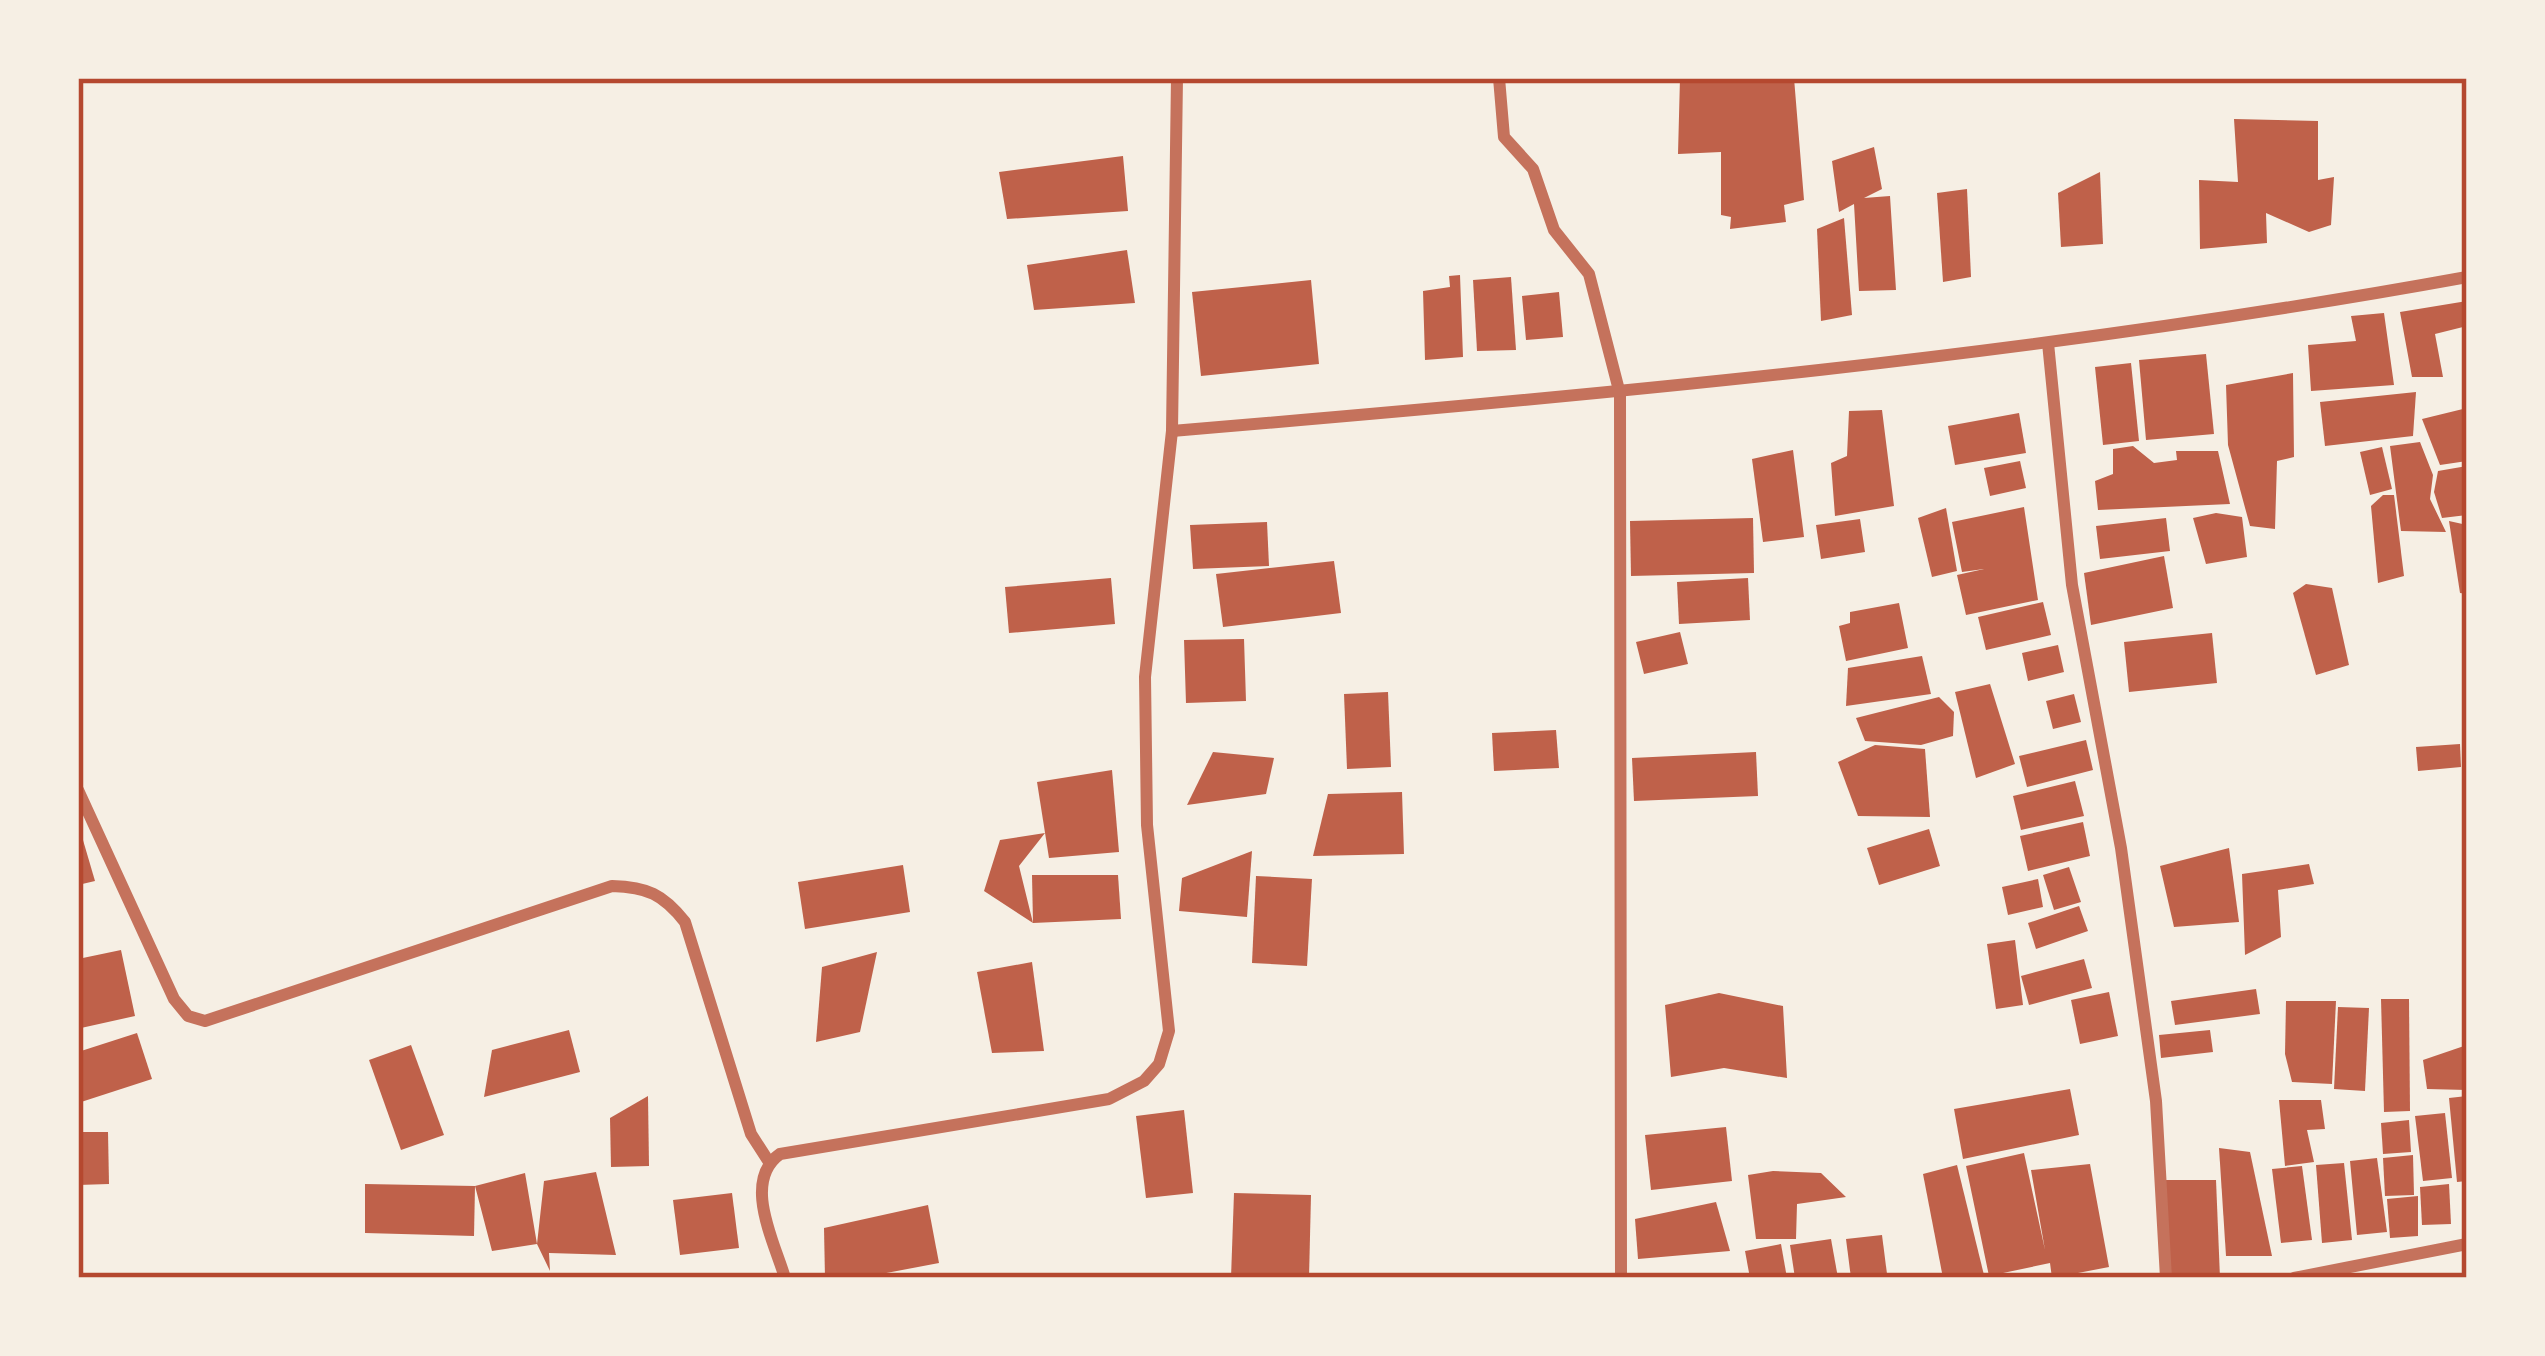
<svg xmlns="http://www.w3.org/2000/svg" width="2545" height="1356" font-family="'Fira Sans Condensed',sans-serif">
  <rect width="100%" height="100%" fill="#f6efe4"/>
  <g fill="#bf614a">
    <polygon points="1680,78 1794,78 1804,200 1784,205 1786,222 1730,229 1731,217 1721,215 1721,152 1678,154"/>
    <polygon points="2234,119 2318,121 2318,180 2334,177 2331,225 2309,232 2266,213 2267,243 2200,249 2199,180 2238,182"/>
    <polygon points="1874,147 1882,189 1864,198 1890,196 1896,290 1859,291 1854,204 1839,212 1832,161"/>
    <polygon points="1123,156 1128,211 1007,219 999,172"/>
    <polygon points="2100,172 2103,244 2061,247 2058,193"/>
    <polygon points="1967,189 1971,277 1943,282 1937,193"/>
    <polygon points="1844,218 1852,315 1821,321 1817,229"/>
    <polygon points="1127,250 1135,303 1034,310 1027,265"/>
    <polygon points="1460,275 1463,357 1425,360 1423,291 1450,287 1449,276"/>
    <polygon points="1511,277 1516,350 1477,351 1473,280"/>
    <polygon points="1311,280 1319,364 1201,376 1192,292"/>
    <polygon points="1559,292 1563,337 1526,340 1522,296"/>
    <polygon points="2467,301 2467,326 2435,334 2443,377 2412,377 2400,312"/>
    <polygon points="2384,313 2394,385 2311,391 2308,345 2356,341 2351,316"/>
    <polygon points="2206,354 2214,434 2146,440 2139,360"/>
    <polygon points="2131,363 2139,441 2103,445 2095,367"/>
    <polygon points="2293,373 2294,457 2277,461 2275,529 2250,526 2228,445 2226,385"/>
    <polygon points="2416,392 2413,436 2325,446 2320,402"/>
    <polygon points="2467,408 2467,461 2440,465 2422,419"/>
    <polygon points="1882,410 1894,506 1835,516 1831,463 1847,456 1849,411"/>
    <polygon points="2019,413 2026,453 1955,465 1948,426"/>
    <polygon points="2420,442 2433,475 2430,499 2446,532 2401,531 2390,446"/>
    <polygon points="2133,446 2154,463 2177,460 2176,451 2218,451 2230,504 2098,510 2095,481 2113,474 2113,449"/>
    <polygon points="2382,447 2392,489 2370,495 2360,452"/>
    <polygon points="1793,450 1804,537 1763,542 1752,459"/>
    <polygon points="2020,461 2026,488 1990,496 1984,468"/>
    <polygon points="2467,466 2467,515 2442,518 2434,492 2438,471"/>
    <polygon points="2383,495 2394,495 2404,576 2378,583 2371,506"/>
    <polygon points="2024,507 2038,600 1966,615 1957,575 1984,569 1962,572 1952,522"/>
    <polygon points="1946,508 1957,571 1932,577 1918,518"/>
    <polygon points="2216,513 2242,517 2247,557 2206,564 2193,518"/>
    <polygon points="1753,518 1754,573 1631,576 1630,521"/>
    <polygon points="2166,518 2170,551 2100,559 2096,526"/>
    <polygon points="1860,519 1865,552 1821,559 1816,525"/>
    <polygon points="2449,521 2467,525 2467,594 2460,593"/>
    <polygon points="1267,522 1269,566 1193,569 1190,525"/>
    <polygon points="2164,556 2173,608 2091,625 2084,573"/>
    <polygon points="1334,561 1341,613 1223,627 1216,574"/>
    <polygon points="1111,578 1115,624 1009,633 1005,587"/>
    <polygon points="1748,578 1750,620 1679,624 1677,582"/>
    <polygon points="2306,584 2332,588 2349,665 2316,675 2293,593"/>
    <polygon points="2043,602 2051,635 1986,650 1978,617"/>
    <polygon points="1899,603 1908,648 1846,661 1839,626 1850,623 1850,612"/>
    <polygon points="1680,632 1688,664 1644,674 1636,642"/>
    <polygon points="2212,633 2217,683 2129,692 2124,642"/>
    <polygon points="1244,639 1246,701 1186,703 1184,640"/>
    <polygon points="2058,645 2064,672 2028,681 2022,653"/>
    <polygon points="1922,656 1931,694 1846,706 1848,668"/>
    <polygon points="1990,684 2015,764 1976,778 1955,692"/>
    <polygon points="1388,692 1391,767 1347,769 1344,694"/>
    <polygon points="2074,694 2081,722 2053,729 2046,701"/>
    <polygon points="1939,697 1954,712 1953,736 1921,745 1865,741 1856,718"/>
    <polygon points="1556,730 1559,768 1494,771 1492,733"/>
    <polygon points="2086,740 2093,770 2027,787 2019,756"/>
    <polygon points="2460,744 2461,767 2418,771 2416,747"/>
    <polygon points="1875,745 1925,749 1930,817 1858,816 1838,762"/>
    <polygon points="1213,752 1274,758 1266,794 1187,805"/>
    <polygon points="1756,752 1758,796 1634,801 1632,758"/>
    <polygon points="1112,770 1119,852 1049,858 1037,782"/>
    <polygon points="2075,781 2084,816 2021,830 2013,796"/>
    <polygon points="1402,792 1404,854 1313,856 1328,794"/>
    <polygon points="2083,822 2090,856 2028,871 2020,836"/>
    <polygon points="78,823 95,881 78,885"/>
    <polygon points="1929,829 1940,866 1879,885 1867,848"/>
    <polygon points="1045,833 1019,866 1033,923 984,891 1000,840"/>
    <polygon points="2229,848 2239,922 2174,927 2160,866"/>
    <polygon points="1252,851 1247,917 1179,911 1182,878"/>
    <polygon points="2309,864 2314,884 2278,890 2281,937 2245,955 2242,874"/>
    <polygon points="903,865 910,912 805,929 798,882"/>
    <polygon points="2069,867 2081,902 2054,910 2043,875"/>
    <polygon points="1032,875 1118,875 1121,919 1033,923"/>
    <polygon points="1256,876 1312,879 1307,966 1252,963"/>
    <polygon points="2038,879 2043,907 2008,915 2002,887"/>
    <polygon points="2079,906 2088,931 2036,949 2028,923"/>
    <polygon points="2015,940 2023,1005 1996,1009 1987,944"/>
    <polygon points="121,950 135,1016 81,1028 78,959"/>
    <polygon points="877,952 860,1032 816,1042 822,967"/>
    <polygon points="2084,959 2092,988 2029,1005 2021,976"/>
    <polygon points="1032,962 1044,1051 992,1053 977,972"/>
    <polygon points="2256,989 2260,1014 2175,1025 2171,1001"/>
    <polygon points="2109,992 2118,1036 2080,1044 2071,1000"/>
    <polygon points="1719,993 1783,1006 1787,1078 1724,1068 1671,1077 1665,1005"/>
    <polygon points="2381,999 2409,999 2410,1111 2384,1112"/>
    <polygon points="2286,1001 2336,1001 2332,1084 2292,1082 2285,1054"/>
    <polygon points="2338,1007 2369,1008 2365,1091 2334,1089"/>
    <polygon points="569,1030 580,1072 484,1097 492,1050"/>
    <polygon points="2210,1030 2213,1052 2161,1058 2159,1035"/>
    <polygon points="137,1033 152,1079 78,1103 78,1052"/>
    <polygon points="411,1045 444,1135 401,1150 369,1060"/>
    <polygon points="2464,1046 2467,1090 2427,1089 2423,1060"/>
    <polygon points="2070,1089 2079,1135 1963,1159 1954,1109"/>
    <polygon points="648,1096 649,1166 611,1167 610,1118"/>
    <polygon points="2467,1096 2467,1181 2457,1182 2449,1098"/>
    <polygon points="2279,1100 2321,1100 2325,1129 2307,1130 2314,1162 2285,1166"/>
    <polygon points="1184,1110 1193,1193 1146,1198 1136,1116"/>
    <polygon points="2445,1113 2452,1178 2423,1181 2415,1116"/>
    <polygon points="2409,1120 2411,1152 2383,1154 2381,1123"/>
    <polygon points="1726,1127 1732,1181 1651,1190 1645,1135"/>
    <polygon points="78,1132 108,1132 109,1184 78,1185"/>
    <polygon points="2219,1148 2250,1152 2272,1256 2226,1256"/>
    <polygon points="2024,1153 2045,1250 2031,1170 2090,1164 2109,1267 2052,1278 2050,1263 1989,1276 1966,1166"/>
    <polygon points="2413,1155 2414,1195 2385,1196 2383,1158"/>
    <polygon points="2377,1158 2387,1232 2357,1235 2350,1161"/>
    <polygon points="2344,1163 2352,1240 2322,1243 2316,1165"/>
    <polygon points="1957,1165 1984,1275 1943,1278 1923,1174"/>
    <polygon points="2302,1166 2312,1240 2281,1243 2272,1169"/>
    <polygon points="1773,1171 1821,1173 1846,1197 1797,1204 1796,1239 1756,1239 1748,1175"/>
    <polygon points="596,1172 616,1255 549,1253 550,1271 537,1244 492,1251 475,1186 525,1173 537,1244 544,1181"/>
    <polygon points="2163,1180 2216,1180 2220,1278 2170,1278"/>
    <polygon points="365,1184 475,1186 474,1236 365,1233"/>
    <polygon points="2449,1184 2451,1224 2422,1225 2420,1187"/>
    <polygon points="732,1193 739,1248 680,1255 673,1200"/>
    <polygon points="1234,1193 1311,1195 1309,1278 1231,1278"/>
    <polygon points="2418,1196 2418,1236 2390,1238 2387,1199"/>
    <polygon points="1716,1202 1730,1251 1638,1259 1635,1219"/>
    <polygon points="928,1205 939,1263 860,1278 825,1278 824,1228"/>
    <polygon points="1882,1235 1887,1274 1851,1278 1846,1239"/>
    <polygon points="1831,1239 1838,1278 1795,1278 1790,1245"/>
    <polygon points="1781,1244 1787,1278 1750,1278 1745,1251"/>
  </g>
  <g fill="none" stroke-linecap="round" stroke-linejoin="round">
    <g stroke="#c5725c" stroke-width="12">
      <polyline points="1499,78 1504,137 1533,169 1554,230 1589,274 1620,394 1621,1278"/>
      <polyline points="2048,343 2072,585 2121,848 2156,1101 2166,1278"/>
      <path d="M1172,431C1605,395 2039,355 2467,277"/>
      <path d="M78,790L174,999L188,1016L205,1021L612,886C647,887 663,894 685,922L751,1134L769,1162"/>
      <path d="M785,1278C774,1241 742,1181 780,1154L1109,1099L1144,1081L1159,1064L1169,1031L1147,825L1145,677L1172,431L1177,78"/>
      <polyline points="2294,1278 2467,1244"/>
    </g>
  </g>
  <rect width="2545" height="1356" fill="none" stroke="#f6efe4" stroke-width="162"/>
  <rect x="81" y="81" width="2383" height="1194" fill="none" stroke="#b5482f" stroke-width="4.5"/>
</svg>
